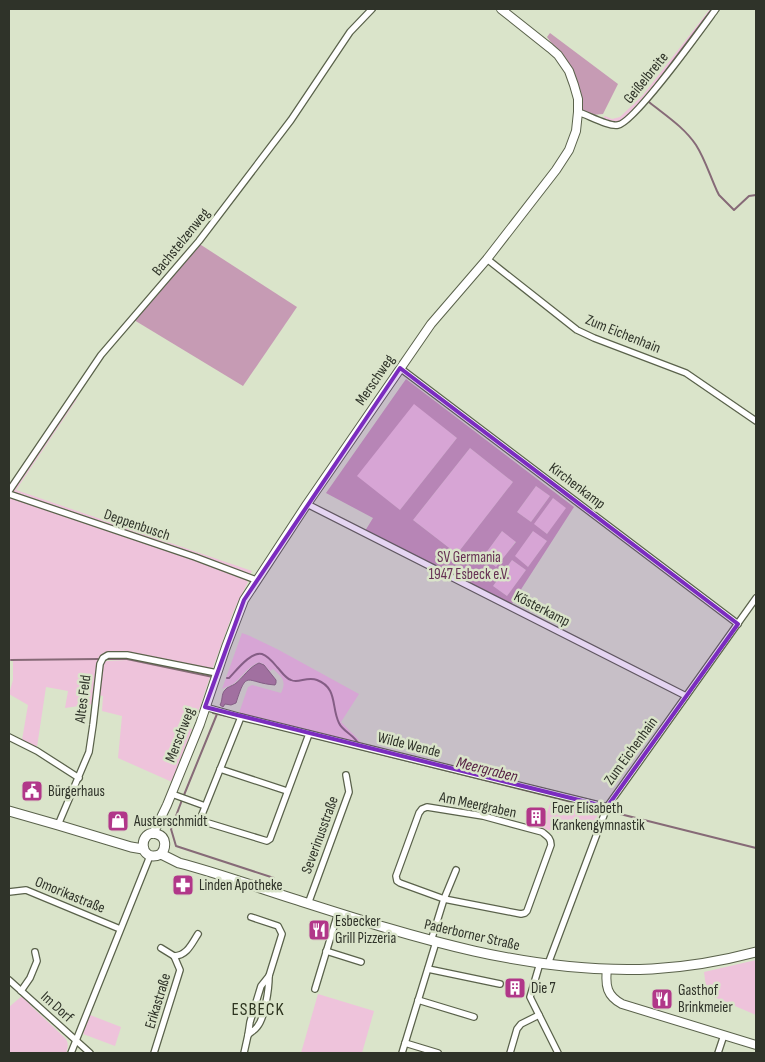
<svg xmlns="http://www.w3.org/2000/svg" width="765" height="1062" font-family="'Sofia Sans Condensed',sans-serif">
  <rect width="100%" height="100%" fill="#dae4ca"/>
  <g fill="#eec3db">
    <polygon points="710,9 713,9 646,97 622,121 615,123 603,118 605,116 612,119 620,117 643,95"/>
    <polygon points="74,398 77,399 16,490 252,571 250,575 16,494 13,492 13,488"/>
    <polygon points="414,403 457,438 400,510 356,476"/>
    <polygon points="470,448 513,482 457,554 413,520"/>
    <polygon points="536,486 550,496 531,522 517,512"/>
    <polygon points="10,498 194,560 245,578 248,582 234,610 212,670 125,653 100,657 93,704 65,708 68,691 46,687 37,747 22,740 28,705 9,694 13,680 13,660 9,660 9,501"/>
    <polygon points="553,498 567,508 547,534 533,524"/>
    <polygon points="534,530 547,541 528,567 514,556"/>
    <polygon points="502,531 516,541 497,568 483,557"/>
    <polygon points="512,560 526,570 507,596 493,586"/>
    <path d="M242,633L250,636L277,649L359,694L341,722L364,745L239,713L248,687L252,685L281,693C287,681 282,677 273,669L270,671C267,668 265,664 261,663C252,661 240,679 233,684C230,686 225,687 222,689Z"/>
    <polygon points="128,660 210,677 197,715 186,713 184,727 192,729 172,782 118,758 122,716 102,711 103,696 98,695 103,662 107,661"/>
    <polygon points="551,801 598,813 593,830 564,820 559,833 542,828"/>
    <polygon points="756,960 756,1015 707,994 704,972"/>
    <polygon points="318,994 374,1011 362,1053 301,1053"/>
    <path d="M22,996L30,1003V1005L65,1038C69,1043 68,1047 66,1053H9V1007Z"/>
    <polygon points="90,1015 121,1027 115,1046 83,1034"/>
  </g>
  <g fill="#c69bb4" fill-rule="evenodd">
    <polygon points="550,33 618,84 603,114 592,115 581,111 571,69 547,37"/>
    <polygon points="198,243 297,307 243,386 134,320"/>
    <path d="M406,379L574,507L511,605L365,531L373,518L326,493ZM414,404L457,438L400,510L357,476ZM470,448L513,482L457,554L413,520ZM536,486L550,496L531,522L517,512ZM553,498L566,508L547,534L534,524ZM502,531L516,542L496,567L483,557ZM533,531L547,541L528,567L515,556ZM512,560L526,570L507,596L493,586Z"/>
  </g>
  <path fill="#ab8199" stroke="#866a77" d="M259,663L264,665L276,680V683L275,685C246,683 247,668 236,703L231,705L225,704L223,707L220,705C223,700 221,694 225,690C227,687 232,686 235,684C243,678 249,667 259,663Z"/>
  <g fill="none" stroke-linecap="round" stroke-linejoin="round">
    <g stroke="#866a77" stroke-width="2">
      <polyline points="649,93 712,9"/>
      <path d="M649,102C665,115 684,127 696,145C705,159 710,176 717,191L719,195L734,210L749,196L756,195"/>
      <polyline points="108,659 127,659 213,677"/>
      <polyline points="11,660 98,659"/>
      <path d="M227,678H229C236,671 251,651 262,654C268,656 273,662 277,667C281,671 285,678 291,680C298,684 307,676 317,680C338,688 331,707 339,723C343,732 355,735 359,745"/>
      <polyline points="213,713 240,719"/>
      <polyline points="264,725 604,810"/>
      <polyline points="184,795 217,714"/>
      <polyline points="182,800 171,829 176,846 274,878"/>
      <polyline points="608,811 756,848"/>
    </g>
    <g stroke="#5a624b" stroke-width="8">
      <g id="minor">
        <path d="M578,112C588,115 609,127 618,125C635,122 702,28 716,9"/>
        <polyline points="487,259 577,330 594,338 686,373 756,421"/>
        <polyline points="400,368 738,624"/>
        <polyline points="9,491 101,355 199,241 291,120 350,32 372,9"/>
        <polyline points="9,494 195,557 256,580"/>
        <polyline points="307,504 686,696"/>
        <polyline points="205,707 241,717 607,807"/>
        <polyline points="241,717 201,817 203,820 208,823 267,841 270,839 309,734"/>
        <polyline points="9,737 37,751 79,778"/>
        <polyline points="220,769 287,791"/>
        <polyline points="172,794 205,806"/>
        <path d="M427,807L483,816L542,832C547,836 551,838 551,845L527,911L525,913L521,914L444,899L400,883L397,881L396,876L419,813L422,809Z"/>
        <polyline points="58,825 89,752 93,725 100,664 103,658 108,655 127,655 217,673"/>
        <polyline points="9,892 26,890 120,929"/>
        <polyline points="308,904 349,792 346,775"/>
        <polyline points="251,917 278,926 282,934 269,976"/>
        <polyline points="431,941 444,899 456,870"/>
        <polyline points="326,951 361,962"/>
        <path d="M174,956C187,956 192,943 198,934"/>
        <polyline points="540,963 530,997 558,1053"/>
        <polyline points="548,964 607,807 756,598"/>
        <polyline points="428,969 500,984"/>
        <path d="M269,976C269,988 265,1018 257,1027C255,1030 251,1032 248,1035L250,1022L261,986Z"/>
        <polyline points="9,980 90,1053"/>
        <polyline points="315,989 338,913"/>
        <polyline points="21,991 30,978 37,961 35,952"/>
        <polyline points="418,1000 474,1017"/>
        <polyline points="405,1043 438,1053"/>
        <polyline points="71,1053 150,856"/>
        <polyline points="154,1053 180,970 174,956 161,948"/>
        <polyline points="244,1053 248,1035"/>
        <polyline points="402,1053 436,942"/>
        <polyline points="510,1053 517,1029 521,1024 539,1015"/>
        <polyline points="718,1053 724,1035"/>
      </g>
    </g>
    <g stroke="#5a624b" stroke-width="10">
      <g id="tertiary">
        <polyline points="153,834 167,805 200,724 226,647 244,600 307,504 431,324 487,259 556,170 569,150 576,131 578,112 578,99 574,85 569,71 558,55 550,48 501,9"/>
        <path d="M607,969C605,986 607,996 622,1004L756,1045"/>
      </g>
    </g>
    <g stroke="#5a624b" stroke-width="11">
      <g id="secondary">
        <polyline points="9,811 58,825 131,847 143,849"/>
        <path d="M161,854C166,848 167,837 157,834C138,828 138,865 161,854L179,863C218,873 256,887 294,899C410,936 529,975 652,969C687,967 722,961 756,952"/>
      </g>
    </g>
    <use href="#minor" stroke="#fff" stroke-width="5.5"/>
    <use href="#tertiary" stroke="#fff" stroke-width="8"/>
    <use href="#secondary" stroke="#fff" stroke-width="9"/>
  </g>
  <path fill="#7b2cbf" fill-opacity="0.2" stroke="#7b2cbf" stroke-width="4" stroke-linejoin="round" d="M400,368L738,624L607,807L205,707L244,600Z"/>
  <defs>
    <g id="civic-square" transform="scale(1.125)"><rect x="-9" y="-9" width="18" height="18" rx="4" fill="#b13789" stroke="#dae4ca"/><path d="M-.6-6.5H3V-4.5H.6V-3L4-1V1h2V6H-6V1h2V-1L-.6-3ZM-1.2 2.5V6h2.4V2.5Z" fill="#fff"/></g>
    <g id="building-square" transform="scale(1.125)"><rect x="-9" y="-9" width="18" height="18" rx="4" fill="#b13789" stroke="#dae4ca"/><path d="M-4-6H4V6H1V3H-1V6H-4ZM-2.5-4.3h1.7v1.8h-1.7ZM.8-4.3h1.7v1.8H.8ZM-2.5-1h1.7V.8h-1.7ZM.8-1h1.7V.8H.8Z" fill="#fff"/></g>
    <g id="shop-square" transform="scale(1.125)"><rect x="-9" y="-9" width="18" height="18" rx="4" fill="#b13789" stroke="#dae4ca"/><path d="M-5-2.5h2.3a2.7 3.5 0 0 1 5.4 0H5L5.5 6h-11ZM-1.5-2.5h3a1.5 2.3 0 0 0-3 0Z" fill="#fff"/></g>
    <g id="pharmacy-square" transform="scale(1.125)"><rect x="-9" y="-9" width="18" height="18" rx="4" fill="#b13789" stroke="#dae4ca"/><path d="M-2-6h4v4h4v4h-4v4h-4v-4h-4v-4h4Z" fill="#fff"/></g>
    <g id="restaurant-square" transform="scale(1.125)"><rect x="-9" y="-9" width="18" height="18" rx="4" fill="#b13789" stroke="#dae4ca"/><path d="M-5-6h1v4h1v-4h1v4h1v-4h1v5L-1.5 .5V6h-2V.5L-5-1ZM5-6V6H3V1.5H1.5Q1.5-4 5-6Z" fill="#fff"/></g>
  </defs>
  <g fill-rule="evenodd">
    <use href="#civic-square" x="32" y="791"/>
    <use href="#building-square" x="536" y="817"/>
    <use href="#shop-square" x="118" y="821"/>
    <use href="#pharmacy-square" x="183" y="885"/>
    <use href="#restaurant-square" x="319" y="930"/>
    <use href="#building-square" x="515" y="988"/>
    <use href="#restaurant-square" x="662" y="999"/>
  </g>
  <g text-anchor="middle" dominant-baseline="central" stroke-width="5" stroke-linejoin="round" paint-order="stroke">
    <g font-size="15" fill="#2f3329" stroke="#dae4ca">
      <text transform="translate(646 78) rotate(-51)">Geißelbreite</text>
      <text transform="translate(181 242) rotate(-51)">Bachstelzenweg</text>
      <text transform="translate(623 334) rotate(22)">Zum Eichenhain</text>
      <text transform="translate(375 380) rotate(-56)">Merschweg</text>
      <text transform="translate(577 486) rotate(37)">Kirchenkamp</text>
      <text transform="translate(137 525) rotate(19)">Deppenbusch</text>
      <text transform="translate(542 609) rotate(27)">Kösterkamp</text>
      <text transform="translate(83 699) rotate(-83)">Altes Feld</text>
      <text transform="translate(180 735) rotate(-69)">Merschweg</text>
      <text transform="translate(409 745) rotate(14)">Wilde Wende</text>
      <text transform="translate(631 751) rotate(-54)">Zum Eichenhain</text>
      <text transform="translate(478 805) rotate(12)">Am Meergraben</text>
      <text transform="translate(320 835) rotate(-70)">Severinusstraße</text>
      <text transform="translate(70 895) rotate(22)">Omorikastraße</text>
      <text transform="translate(472 935) rotate(13)">Paderborner Straße</text>
      <text transform="translate(158 1001) rotate(-73)">Erikastraße</text>
      <text transform="translate(57 1007) rotate(42)">Im Dorf</text>
    </g>
    <g font-size="15" fill="#663053" stroke="#dae4ca">
      <text x="469" y="557">SV Germania<tspan x="469" dy="17">1947 Esbeck e.V.</tspan></text>
    </g>
    <g font-size="15" fill="#2f3329" stroke="#dae4ca" text-anchor="start">
      <text x="48" y="791">Bürgerhaus</text>
      <text x="552" y="808">Foer Elisabeth<tspan x="552" dy="17">Krankengymnastik</tspan></text>
      <text x="134" y="821">Austerschmidt</text>
      <text x="199" y="885">Linden Apotheke</text>
      <text x="335" y="921">Esbecker<tspan x="335" dy="17">Grill Pizzeria</tspan></text>
      <text x="531" y="988">Die 7</text>
      <text x="678" y="990">Gasthof<tspan x="678" dy="17">Brinkmeier</tspan></text>
    </g>
    <g font-size="16" font-style="italic" fill="#582345" stroke="#dae4ca">
      <text transform="translate(487 770) rotate(14)">Meergraben</text>
    </g>
    <g font-size="18" letter-spacing="1" fill="#2d341f" stroke="#dae4ca">
      <text x="258" y="1009">ESBECK</text>
    </g>
  </g>
  <rect width="765" height="1062" fill="none" stroke="#2f3329" stroke-width="20"/>
</svg>
